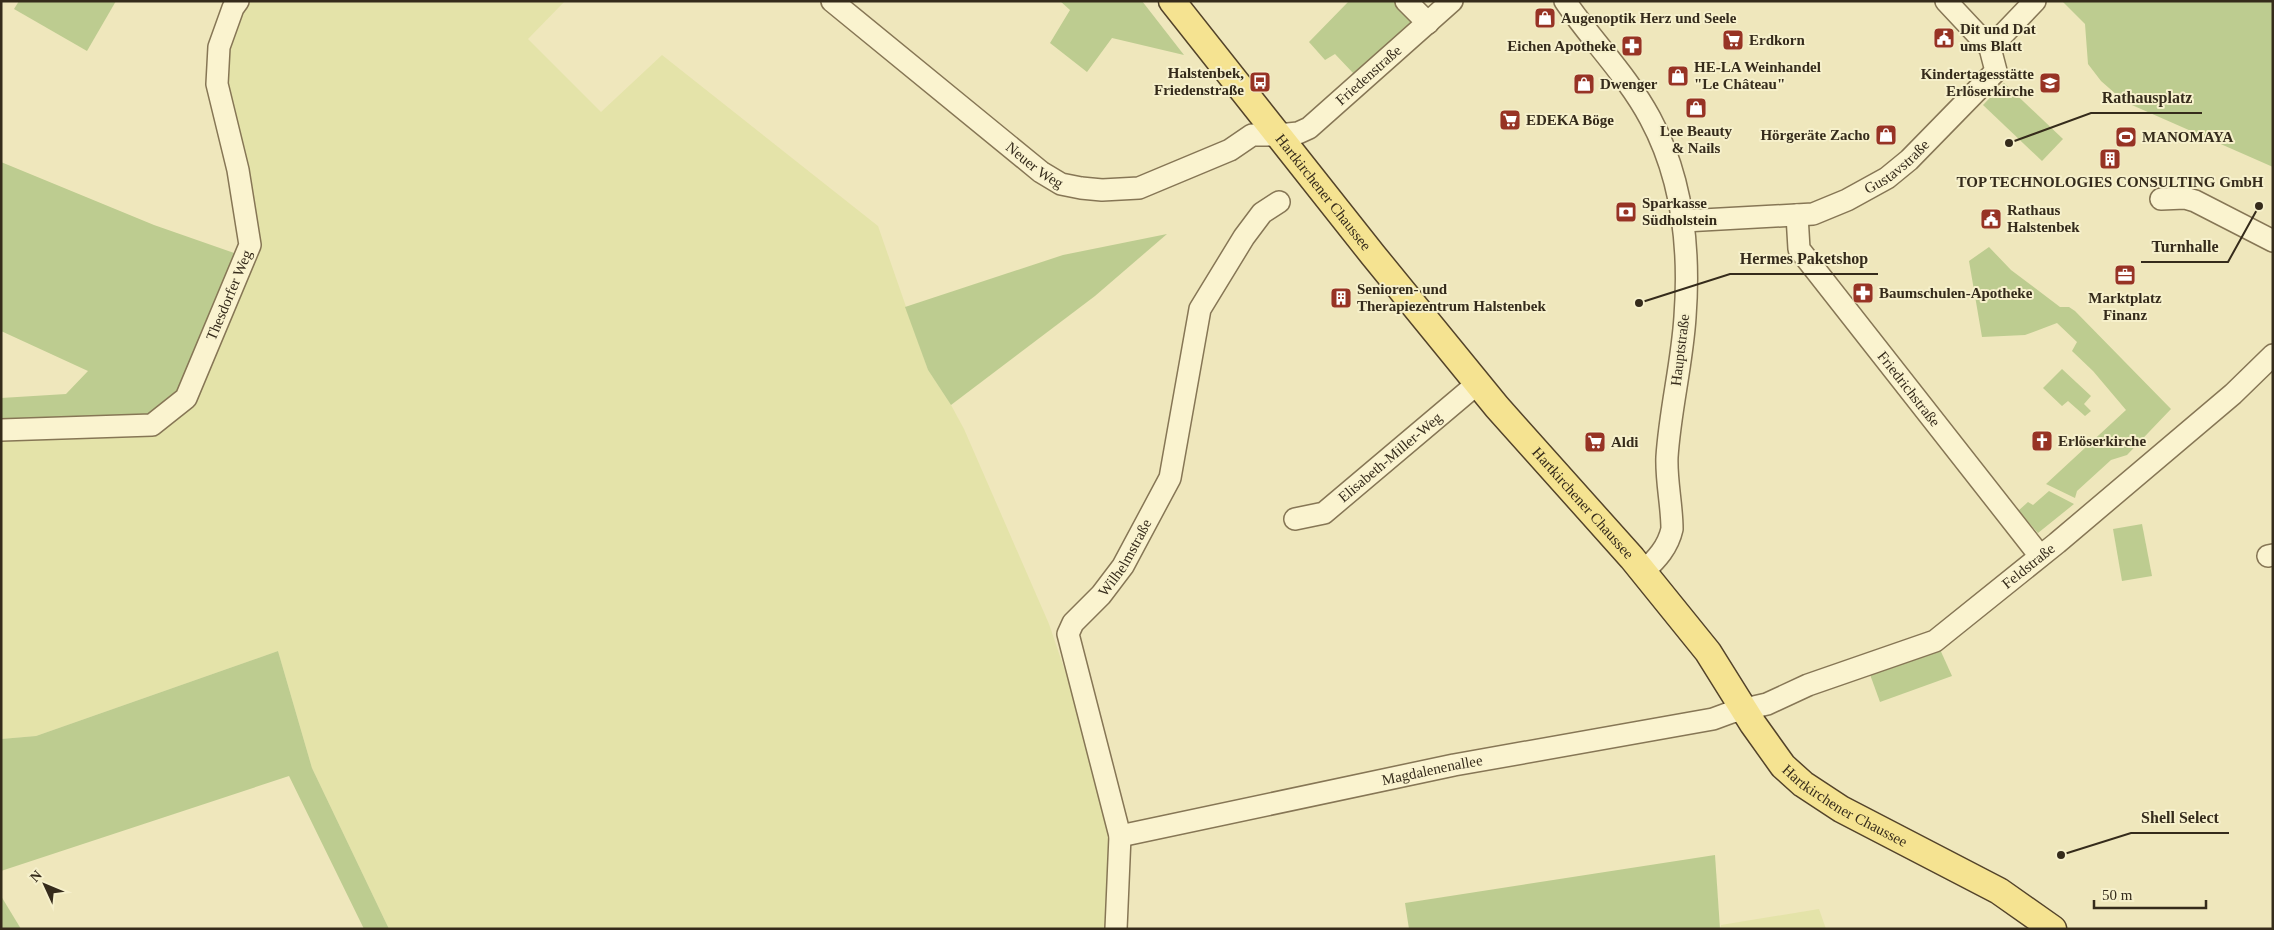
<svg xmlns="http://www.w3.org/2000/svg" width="2274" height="930" font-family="Georgia,serif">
  <rect width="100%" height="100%" fill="#efe7bc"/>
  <g fill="#e4e3a9">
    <polygon points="250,1 565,1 528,39 601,112 662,55 878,226 928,370 951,405 964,429 1049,624 1091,747 1113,838 1107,929 389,929 312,768 278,651 36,736 1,739 1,441 160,430 258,245 226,83 228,48 239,14"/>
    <polygon points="1819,909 1826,929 1720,929 1721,925"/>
  </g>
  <g fill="#bdcc90">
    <polygon points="19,1 116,1 87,51 14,9"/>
    <polygon points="1060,1 1142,1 1184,55 1112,38 1087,72 1050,43 1070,10"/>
    <polygon points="1349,1 1394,1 1414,20 1354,74 1335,54 1325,60 1309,42"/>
    <polygon points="2062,1 2273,1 2273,167 2125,102 2101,81 2088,64 2085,24"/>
    <polygon points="2004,83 2063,139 2042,161 1983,105"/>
    <polygon points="1,162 154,225 237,254 181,392 149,416 1,421 1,398 66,394 88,371 1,331"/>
    <polygon points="1167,234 1095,296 951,405 928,370 905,307 1063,255"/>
    <polygon points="1989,247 2011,270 2060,307 2069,307 2075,311 2171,409 2127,455 2111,460 2077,491 2075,498 2046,484 2126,410 2093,371 2072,351 2077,342 2057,323 2025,335 1982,337 1969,261"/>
    <polygon points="2062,369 2091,396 2084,404 2091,411 2085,416 2068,401 2062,406 2043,388"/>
    <polygon points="2049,491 2074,504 2038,533 2018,511 2028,502 2033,505"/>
    <polygon points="2142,524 2152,576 2122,581 2113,529"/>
    <polygon points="1938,645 1952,676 1880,702 1868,669"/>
    <polygon points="278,651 312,768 389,929 364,929 289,776 1,871 1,739 36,736"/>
    <polygon points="1715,855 1720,929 1409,929 1405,903"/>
    <polygon points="1,896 21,929 1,929"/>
  </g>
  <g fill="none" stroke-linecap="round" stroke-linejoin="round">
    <g stroke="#867655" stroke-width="24">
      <g id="minor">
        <path id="s1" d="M832,1L1041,172L1061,184L1081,188L1102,190L1139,188L1230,150L1252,135H1278L1298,133L1309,128L1452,1"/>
        <polyline points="1406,1 1428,23"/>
        <path d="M1565,1C1592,41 1627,75 1650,118C1683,179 1690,250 1685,317C1682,364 1670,410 1667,457C1666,481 1672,505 1672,529C1668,547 1657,559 1643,572"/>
        <polyline points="1990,48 2035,1"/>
        <polyline points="2161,199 2185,198 2195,201 2273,241"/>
        <path id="s2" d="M1797,215L1799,249L2040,556"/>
        <path id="s3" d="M1684,221L1813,214L1847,200L1887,178L1909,160L1996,71L1990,48L1946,1"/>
        <path id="s4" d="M1,430L152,425L186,398L250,245L238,170L217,84L219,47L233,8L238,1"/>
        <path id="s5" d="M1295,519L1324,513L1478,383"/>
        <polyline points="2268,556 2273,555"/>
        <path id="s6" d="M1120,836L1454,765L1713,719L1732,712L1767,704L1808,685L1935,641L2057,543L2233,394L2273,355"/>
        <path id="s7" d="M1116,929L1120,836L1068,634L1073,623L1101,595L1123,566L1170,478L1200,309L1244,237L1262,213L1279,202"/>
      </g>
    </g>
    <g stroke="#53432a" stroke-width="29">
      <g id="major">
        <path id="s8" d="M1172,1L1373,255L1497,407L1632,558L1708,652L1753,724L1783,766L1803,784L1841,809L1999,891L2053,929"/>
      </g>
    </g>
    <use href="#minor" stroke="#faf3cf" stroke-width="21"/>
    <use href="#major" stroke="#f5e391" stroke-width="26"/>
  </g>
  <defs>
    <g id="shop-square" transform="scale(1.125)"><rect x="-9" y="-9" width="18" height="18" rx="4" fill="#973324" stroke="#f6f0cb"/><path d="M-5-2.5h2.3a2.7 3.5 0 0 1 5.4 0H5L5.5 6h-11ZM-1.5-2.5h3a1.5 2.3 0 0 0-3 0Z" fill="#fff"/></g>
    <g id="civic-square" transform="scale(1.125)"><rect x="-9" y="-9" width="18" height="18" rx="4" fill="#973324" stroke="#f6f0cb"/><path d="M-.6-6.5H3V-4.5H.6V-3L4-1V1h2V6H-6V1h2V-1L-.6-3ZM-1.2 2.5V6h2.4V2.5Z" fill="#fff"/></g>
    <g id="supermarket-square" transform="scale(1.125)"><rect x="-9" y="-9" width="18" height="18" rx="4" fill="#973324" stroke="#f6f0cb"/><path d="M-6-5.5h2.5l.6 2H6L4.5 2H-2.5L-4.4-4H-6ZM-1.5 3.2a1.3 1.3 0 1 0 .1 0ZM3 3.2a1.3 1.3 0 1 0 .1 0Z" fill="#fff"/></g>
    <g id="pharmacy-square" transform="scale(1.125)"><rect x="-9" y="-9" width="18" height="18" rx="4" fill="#973324" stroke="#f6f0cb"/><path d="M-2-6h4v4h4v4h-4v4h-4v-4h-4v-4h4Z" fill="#fff"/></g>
    <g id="bus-square" transform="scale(1.125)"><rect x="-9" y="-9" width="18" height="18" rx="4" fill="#973324" stroke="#f6f0cb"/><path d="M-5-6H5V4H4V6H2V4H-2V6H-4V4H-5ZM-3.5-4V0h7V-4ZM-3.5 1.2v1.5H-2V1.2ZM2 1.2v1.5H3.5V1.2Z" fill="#fff"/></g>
    <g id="school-square" transform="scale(1.125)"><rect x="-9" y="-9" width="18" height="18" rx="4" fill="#973324" stroke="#f6f0cb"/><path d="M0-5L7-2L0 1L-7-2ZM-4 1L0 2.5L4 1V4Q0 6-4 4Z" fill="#fff"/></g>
    <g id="stadium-square" transform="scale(1.125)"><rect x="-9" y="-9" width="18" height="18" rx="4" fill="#973324" stroke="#f6f0cb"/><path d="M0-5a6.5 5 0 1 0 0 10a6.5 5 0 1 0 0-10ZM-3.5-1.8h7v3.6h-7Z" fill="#fff"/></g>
    <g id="building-square" transform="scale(1.125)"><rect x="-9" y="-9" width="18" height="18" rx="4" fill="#973324" stroke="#f6f0cb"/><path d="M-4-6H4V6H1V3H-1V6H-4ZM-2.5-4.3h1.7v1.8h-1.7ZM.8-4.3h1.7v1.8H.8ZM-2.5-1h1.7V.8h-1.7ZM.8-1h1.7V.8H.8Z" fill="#fff"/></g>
    <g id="bank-square" transform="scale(1.125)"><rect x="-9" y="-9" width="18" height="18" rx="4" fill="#973324" stroke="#f6f0cb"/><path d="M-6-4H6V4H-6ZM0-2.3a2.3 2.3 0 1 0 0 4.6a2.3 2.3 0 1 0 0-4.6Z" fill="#fff"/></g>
    <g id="office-square" transform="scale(1.125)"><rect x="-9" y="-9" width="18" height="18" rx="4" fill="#973324" stroke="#f6f0cb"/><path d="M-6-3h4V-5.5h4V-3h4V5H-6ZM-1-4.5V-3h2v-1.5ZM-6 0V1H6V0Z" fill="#fff"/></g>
    <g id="church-square" transform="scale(1.125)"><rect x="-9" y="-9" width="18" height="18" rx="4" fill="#973324" stroke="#f6f0cb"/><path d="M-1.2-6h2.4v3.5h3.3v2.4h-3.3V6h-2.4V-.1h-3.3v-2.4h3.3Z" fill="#fff"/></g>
  </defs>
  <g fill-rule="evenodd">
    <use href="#shop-square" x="1545" y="18"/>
    <use href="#civic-square" x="1944" y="38"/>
    <use href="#supermarket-square" x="1733" y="40"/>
    <use href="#pharmacy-square" x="1632" y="46"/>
    <use href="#shop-square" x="1678" y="76"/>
    <use href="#bus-square" x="1260" y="82"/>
    <use href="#school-square" x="2050" y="83"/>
    <use href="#shop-square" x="1584" y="84"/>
    <use href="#shop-square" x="1696" y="108"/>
    <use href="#supermarket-square" x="1510" y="120"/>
    <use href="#shop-square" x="1886" y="135"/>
    <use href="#stadium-square" x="2126" y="137"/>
    <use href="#building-square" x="2110" y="159"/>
    <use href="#bank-square" x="1626" y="212"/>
    <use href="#civic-square" x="1991" y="219"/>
    <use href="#office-square" x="2125" y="275"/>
    <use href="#pharmacy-square" x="1863" y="293"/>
    <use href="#building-square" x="1341" y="298"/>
    <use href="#church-square" x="2042" y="441"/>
    <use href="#supermarket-square" x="1595" y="442"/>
  </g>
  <g text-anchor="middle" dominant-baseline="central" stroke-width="4" stroke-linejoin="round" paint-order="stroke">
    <g font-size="15" font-weight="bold" fill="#352b1b" stroke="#f6f0cb" text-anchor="start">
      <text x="1561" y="18">Augenoptik Herz und Seele</text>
      <text x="1960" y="29">Dit und Dat<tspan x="1960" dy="17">ums Blatt</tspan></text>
      <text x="1749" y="40">Erdkorn</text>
      <text x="1616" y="46" text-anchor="end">Eichen Apotheke</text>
      <text x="1694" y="67">HE-LA Weinhandel<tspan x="1694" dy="17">"Le Château"</tspan></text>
      <text x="1244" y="73" text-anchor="end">Halstenbek,<tspan x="1244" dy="17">Friedenstraße</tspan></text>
      <text x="2034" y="74" text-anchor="end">Kindertagesstätte<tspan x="2034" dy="17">Erlöserkirche</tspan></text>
      <text x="1600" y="84">Dwenger</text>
      <text x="1526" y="120">EDEKA Böge</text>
      <text x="1696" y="131" text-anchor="middle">Lee Beauty<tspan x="1696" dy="17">&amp; Nails</tspan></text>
      <text x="1870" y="135" text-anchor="end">Hörgeräte Zacho</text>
      <text x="2142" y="137">MANOMAYA</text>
      <text x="2110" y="182" text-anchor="middle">TOP TECHNOLOGIES CONSULTING GmbH</text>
      <text x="1642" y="203">Sparkasse<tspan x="1642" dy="17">Südholstein</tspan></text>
      <text x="2007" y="210">Rathaus<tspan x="2007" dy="17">Halstenbek</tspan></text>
      <text x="1357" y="289">Senioren- und<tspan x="1357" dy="17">Therapiezentrum Halstenbek</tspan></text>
      <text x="1879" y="293">Baumschulen-Apotheke</text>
      <text x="2125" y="298" text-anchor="middle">Marktplatz<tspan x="2125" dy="17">Finanz</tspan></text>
      <text x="2058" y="441">Erlöserkirche</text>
      <text x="1611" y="442">Aldi</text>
    </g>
    <g font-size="15" fill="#352b1b" stroke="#f6f0cb">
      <text stroke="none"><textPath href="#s1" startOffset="635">Friedenstraße</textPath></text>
      <text stroke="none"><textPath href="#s1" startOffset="261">Neuer Weg</textPath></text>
      <text stroke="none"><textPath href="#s3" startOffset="226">Gustavstraße</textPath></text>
      <text stroke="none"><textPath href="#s8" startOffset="244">Hartkirchener Chaussee</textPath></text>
      <text stroke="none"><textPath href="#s4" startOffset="306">Thesdorfer Weg</textPath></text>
      <text transform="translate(1680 350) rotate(-83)">Hauptstraße</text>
      <text stroke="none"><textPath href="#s2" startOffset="212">Friedrichstraße</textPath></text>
      <text stroke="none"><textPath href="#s5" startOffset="116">Elisabeth-Miller-Weg</textPath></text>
      <text stroke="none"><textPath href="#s8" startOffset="649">Hartkirchener Chaussee</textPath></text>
      <text stroke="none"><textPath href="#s7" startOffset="398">Wilhelmstraße</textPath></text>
      <text stroke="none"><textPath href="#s6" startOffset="960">Feldstraße</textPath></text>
      <text stroke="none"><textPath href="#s6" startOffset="319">Magdalenenallee</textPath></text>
      <text stroke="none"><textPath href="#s8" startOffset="1054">Hartkirchener Chaussee</textPath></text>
    </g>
  </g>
  <path fill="none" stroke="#352b1b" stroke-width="2" d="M2009 143L2091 113H2202M2259 206L2228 262H2141M1639 303L1730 274H1878M2061 855L2131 833H2229"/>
  <g fill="#352b1b" stroke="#f6f0cb" stroke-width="2">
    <circle cx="2009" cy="143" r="5"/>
    <circle cx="2259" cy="206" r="5"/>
    <circle cx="1639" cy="303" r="5"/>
    <circle cx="2061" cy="855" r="5"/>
  </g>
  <g font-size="16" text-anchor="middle" font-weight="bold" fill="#352b1b" stroke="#f6f0cb" stroke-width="4" stroke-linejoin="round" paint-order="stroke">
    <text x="2147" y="103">Rathausplatz</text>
    <text x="2185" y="252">Turnhalle</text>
    <text x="1804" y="264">Hermes Paketshop</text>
    <text x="2180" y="823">Shell Select</text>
  </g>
  <rect width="2274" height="930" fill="none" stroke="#352b1b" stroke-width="5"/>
  <g transform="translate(45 885) rotate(314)" stroke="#f6f0cb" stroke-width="4" paint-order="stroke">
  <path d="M0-4L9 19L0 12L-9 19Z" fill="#352b1b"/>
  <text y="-8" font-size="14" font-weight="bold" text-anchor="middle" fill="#352b1b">N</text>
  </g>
  <path d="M2094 900v8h112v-8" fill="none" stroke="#352b1b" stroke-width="2.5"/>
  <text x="2102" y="900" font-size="15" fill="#352b1b" stroke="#f6f0cb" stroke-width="4" paint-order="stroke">50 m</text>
</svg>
